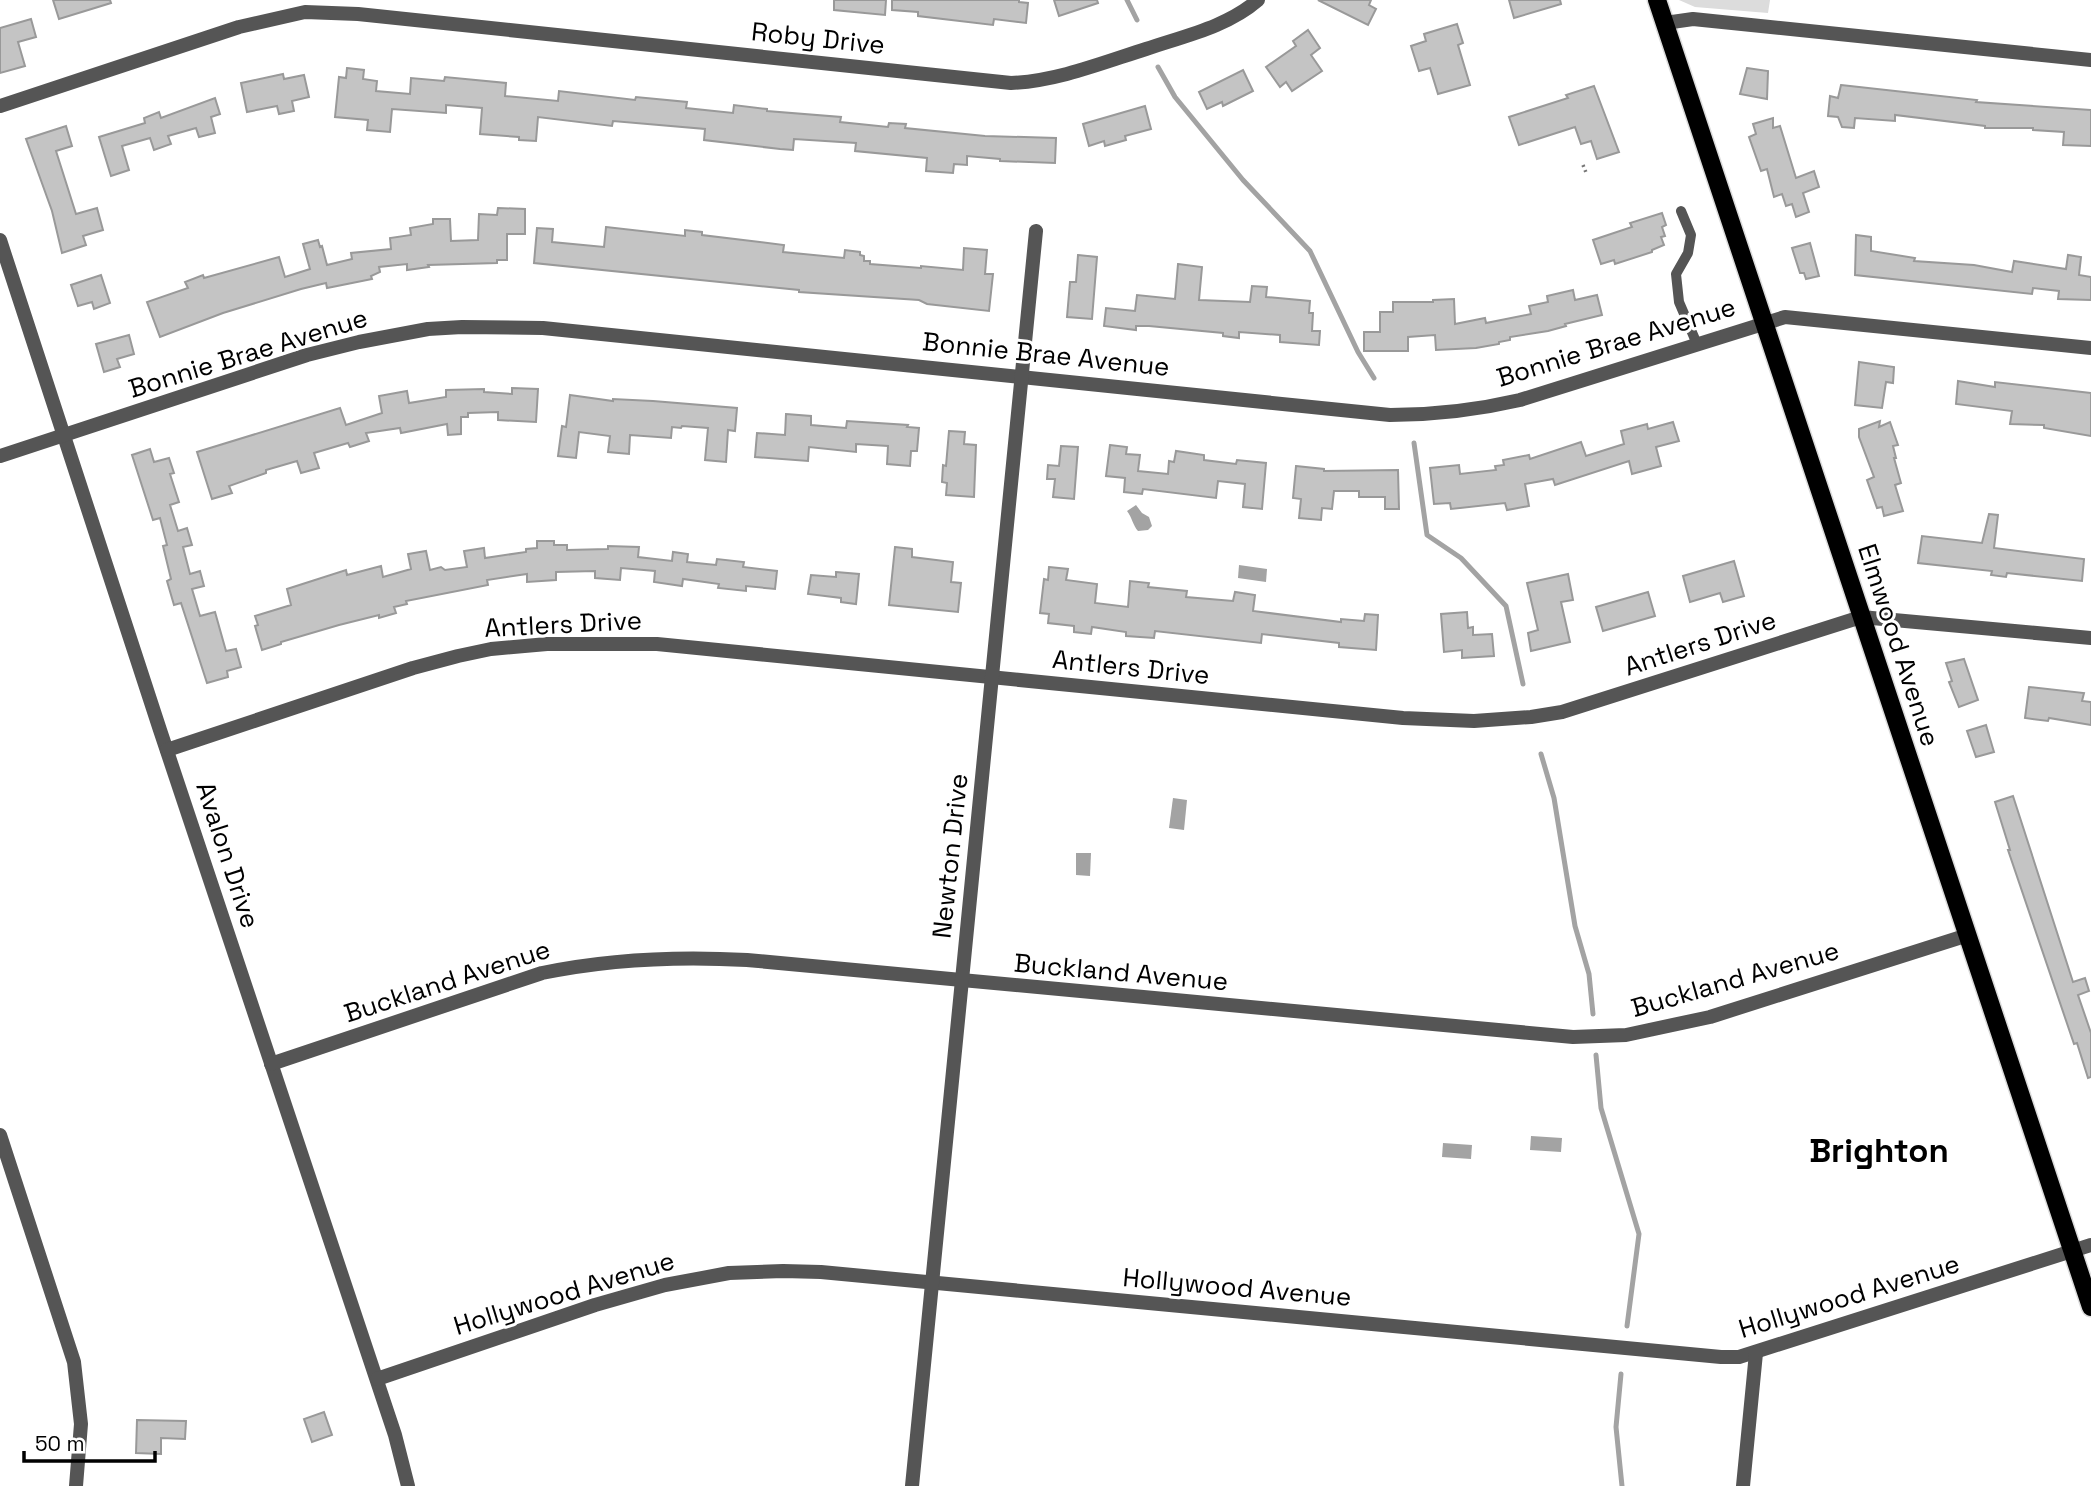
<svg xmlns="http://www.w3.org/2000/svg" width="2091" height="1486" font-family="'Space Grotesk',sans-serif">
  <rect width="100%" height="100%" fill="#fff"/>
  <polygon fill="#dcdcdc" points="1679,0 1770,0 1768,13 1695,7"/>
  <g fill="#a3a3a3">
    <path d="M1136,505L1142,513L1149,517L1152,526L1148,530L1138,531C1133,526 1132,517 1127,511Z"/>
    <polygon points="1239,565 1267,569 1266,582 1238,578"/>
    <polygon points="1173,798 1187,800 1184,830 1169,828"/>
    <polygon points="1076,853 1091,853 1090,876 1076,875"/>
    <polygon points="1531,1136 1562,1138 1561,1152 1530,1150"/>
    <polygon points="1443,1143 1472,1145 1471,1159 1442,1157"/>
  </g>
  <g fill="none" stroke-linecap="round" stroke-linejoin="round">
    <g stroke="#a3a3a3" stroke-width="5">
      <polyline points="1127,0 1137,20"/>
      <polyline points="1158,67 1175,97 1243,180 1310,251 1358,352 1374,378"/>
      <polyline points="1414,443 1427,535 1461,558 1506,606 1523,684"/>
      <polyline points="1541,754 1554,798 1575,926 1589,974 1593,1014"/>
      <polyline points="1596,1055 1601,1108 1639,1234 1627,1326"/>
      <polyline points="1621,1374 1616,1427 1622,1486"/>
    </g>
  </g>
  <g fill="#c4c4c4" stroke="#999" stroke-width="2">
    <polygon points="53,0 110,0 111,3 59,19"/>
    <polygon points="834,0 886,0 885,15 834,10"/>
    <polygon points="892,0 1019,0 1019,2 1028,3 1026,23 994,19 993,25 918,16 918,12 892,10"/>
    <polygon points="1054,0 1097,0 1098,3 1059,16"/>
    <polygon points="1318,0 1371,0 1369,5 1376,9 1368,25"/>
    <polygon points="1509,0 1560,0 1561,4 1514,18"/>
    <polygon points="31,19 36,37 18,42 25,66 0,73 0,28"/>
    <polygon points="1457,24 1463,43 1458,45 1470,85 1438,94 1430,68 1419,71 1411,46 1426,41 1424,34"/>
    <polygon points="1308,30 1320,48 1311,55 1322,71 1292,91 1286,82 1280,87 1266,67 1296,46 1293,41"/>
    <polygon points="347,68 364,70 363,79 377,81 376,91 410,94 411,78 444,81 445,77 506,83 505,96 558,101 559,91 635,100 636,97 687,102 686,108 733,113 734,105 767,109 767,111 841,117 840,122 888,127 889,123 906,124 905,128 985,136 1056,138 1055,163 1000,161 1000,159 967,156 967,165 954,164 953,173 926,171 927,158 855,151 856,143 794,139 793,150 780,149 704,140 705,129 613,121 612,126 538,117 536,141 519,140 519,137 480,134 482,108 446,105 446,113 392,109 390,132 367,130 368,120 335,117 339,77 346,78"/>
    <polygon points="1747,68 1768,71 1767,99 1740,94"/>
    <polygon points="1243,70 1253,91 1223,106 1222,102 1207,109 1199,92"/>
    <polygon points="283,74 284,79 304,75 309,97 292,101 294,111 279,114 277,106 247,112 241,83"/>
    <polygon points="1841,85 1977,100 1976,102 2091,110 2091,146 2063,145 2064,132 2033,130 2033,128 1985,128 1985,126 1895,115 1895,121 1855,118 1854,128 1842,127 1838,117 1828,116 1830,96 1838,98"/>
    <polygon points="1594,86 1619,152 1597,159 1591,141 1581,144 1575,127 1519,145 1509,117 1568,98 1566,95"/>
    <polygon points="215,98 220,114 211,117 215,133 199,137 196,128 168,136 171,144 154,150 150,138 122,146 129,170 111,176 99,137 145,123 144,118 159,112 161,118"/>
    <polygon points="1145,106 1151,129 1125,136 1126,140 1105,146 1104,141 1089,146 1083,124"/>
    <polygon points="1773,118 1773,128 1780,126 1796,178 1814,171 1819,187 1803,193 1809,212 1796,217 1792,204 1786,206 1782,194 1774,197 1767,169 1761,171 1749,137 1756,134 1753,124"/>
    <polygon points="66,126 72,146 56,151 76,214 97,208 103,230 83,236 86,245 62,253 52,211 26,139"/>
    <polygon points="498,208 525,209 525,234 507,234 507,260 497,260 497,263 428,265 429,267 407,270 407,264 379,267 380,272 371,276 372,279 327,288 326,283 301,289 223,313 160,337 147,302 188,288 185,282 203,275 204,278 279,257 285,277 310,269 303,244 318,240 320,247 322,246 327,265 352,259 351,253 391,249 390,238 411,235 410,228 433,224 433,219 450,219 451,241 478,240 479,214 497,215"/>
    <polygon points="1662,213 1666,225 1662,227 1665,236 1661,237 1664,245 1652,250 1652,252 1615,264 1614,260 1601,264 1593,240 1632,227 1630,223"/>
    <polygon points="606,227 685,236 685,230 702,232 702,235 784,245 783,252 844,258 845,250 860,252 860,255 864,256 864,261 870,261 870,264 921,268 921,266 963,270 964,248 987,250 985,274 993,274 989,311 927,304 919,300 799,292 799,290 759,286 534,263 537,228 553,229 552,242 604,247"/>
    <polygon points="1856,235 1871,237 1871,251 1915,258 1914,261 1974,265 2012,272 2014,261 2066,269 2068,255 2081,257 2079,275 2091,277 2091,300 2058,299 2059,291 2033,288 2032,294 1855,275"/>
    <polygon points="1810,243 1819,276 1806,279 1804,273 1800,273 1792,248"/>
    <polygon points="1078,255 1097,257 1092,319 1067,317 1070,282 1076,282"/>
    <polygon points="1178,264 1202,267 1199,300 1250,302 1252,286 1267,287 1266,297 1310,301 1309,313 1313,313 1312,331 1320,331 1319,345 1280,342 1280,335 1239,332 1239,338 1223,336 1223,333 1149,326 1136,326 1136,330 1104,326 1106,308 1135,311 1137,295 1175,299"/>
    <polygon points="101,275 110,303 94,309 92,302 78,306 71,285"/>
    <polygon points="1573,290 1575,300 1597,295 1602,315 1565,324 1566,326 1548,331 1510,337 1510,340 1499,342 1499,344 1476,348 1436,350 1435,335 1408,337 1408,351 1364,351 1364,332 1380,332 1380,312 1393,312 1393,302 1433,302 1433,300 1454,299 1455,324 1485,318 1486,323 1531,314 1529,306 1548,302 1547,296"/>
    <polygon points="129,335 134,354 117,359 120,367 104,372 96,344"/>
    <polygon points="1859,362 1894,367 1893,383 1886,382 1882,408 1855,405"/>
    <polygon points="1958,381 1995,387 1995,382 2091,393 2091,436 2044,428 2044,425 2010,424 2012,411 1956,404"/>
    <polygon points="512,388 538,389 536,422 498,420 498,412 468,413 468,417 461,417 461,434 448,435 447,424 401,433 400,428 366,433 369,441 350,447 348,443 314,453 319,468 301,473 297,461 266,470 266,473 229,486 232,493 212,499 197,452 340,408 346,425 382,413 379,396 407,391 409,403 446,397 446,390 484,389 484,392 512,394"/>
    <polygon points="570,395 613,401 613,399 653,401 737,408 735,431 728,430 726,462 705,460 708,428 682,426 681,428 672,427 671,438 630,435 629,454 608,452 610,436 579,432 576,458 558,456 562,426 566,427"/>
    <polygon points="786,414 811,416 811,425 846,428 847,421 908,425 907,427 919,428 917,451 911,451 910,466 887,464 888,446 856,444 856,452 809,447 808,461 755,457 757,433 785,435"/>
    <polygon points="1880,421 1879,427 1890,422 1898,445 1893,446 1896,458 1894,458 1901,483 1895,485 1903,511 1884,516 1882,507 1877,508 1867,480 1874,477 1859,437 1859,429"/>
    <polygon points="1673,422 1679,441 1656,447 1661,466 1632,474 1629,461 1555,485 1553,479 1525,484 1529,506 1507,510 1505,503 1451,509 1450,503 1434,504 1430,468 1459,465 1460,474 1496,470 1495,466 1504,465 1503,460 1529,455 1530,459 1581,442 1586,456 1624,444 1621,431 1647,424 1648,429"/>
    <polygon points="949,431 965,432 964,444 976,445 974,497 946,495 947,483 942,482 943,465 946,466"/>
    <polygon points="1110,445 1127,447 1126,454 1140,455 1138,471 1168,474 1169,461 1174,462 1176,451 1204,455 1204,460 1236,464 1237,460 1266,463 1262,509 1243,507 1245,484 1218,481 1216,498 1143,489 1142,494 1124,492 1125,478 1106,476"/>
    <polygon points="1061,446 1078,447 1074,499 1053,497 1055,479 1047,479 1048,465 1059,466"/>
    <polygon points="150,449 154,462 169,458 174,473 170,474 179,502 170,505 178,531 187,528 192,545 183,547 190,574 200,571 204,586 192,589 200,616 215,612 226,651 236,649 241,667 227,671 228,677 207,683 181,603 174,605 167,581 171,579 163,546 167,545 160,518 153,520 132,455"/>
    <polygon points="1296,466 1324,469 1324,471 1398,470 1399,509 1385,509 1385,497 1359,497 1359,491 1334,491 1332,509 1322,508 1321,520 1299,518 1301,499 1293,498"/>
    <polygon points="1989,514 1998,515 1994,548 2084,559 2082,581 2007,573 2006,577 1991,575 1992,571 1918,563 1922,536 1982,543"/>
    <polygon points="537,541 554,541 554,545 567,545 567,550 608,549 608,546 639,547 638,557 672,561 673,552 688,554 687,562 716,565 717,559 744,562 743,567 777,571 775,589 746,586 746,591 718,588 719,584 683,579 682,586 654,582 655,571 621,568 620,580 595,578 595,571 556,572 556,580 527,582 527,574 487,580 488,585 406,601 407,604 394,607 396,613 379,618 379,615 339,625 281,642 281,644 262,650 255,626 258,625 255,616 291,605 287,589 346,570 347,575 381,566 383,577 411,569 408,554 426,551 430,570 441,567 445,570 467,567 464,551 484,548 485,558 526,552 526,549 537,548"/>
    <polygon points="895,547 912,549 912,557 953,562 951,582 961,583 958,612 889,605"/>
    <polygon points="1734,561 1744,596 1723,602 1720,593 1690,602 1683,576"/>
    <polygon points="1049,567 1068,569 1066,580 1097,584 1095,603 1128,607 1130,581 1149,583 1148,587 1187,591 1186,597 1233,601 1235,592 1255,595 1253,611 1341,622 1341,619 1364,621 1365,614 1378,615 1376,650 1339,647 1339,643 1262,634 1261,643 1155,631 1154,638 1126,636 1126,632 1092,627 1091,634 1074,632 1074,626 1048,623 1049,614 1040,613 1044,579 1048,580"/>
    <polygon points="836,572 859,574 856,604 841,602 841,598 808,594 811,575 836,577"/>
    <polygon points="1568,574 1573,600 1561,602 1570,642 1531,651 1528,633 1538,630 1527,583"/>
    <polygon points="1648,592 1655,616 1603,631 1596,607"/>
    <polygon points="1467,612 1468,628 1473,627 1473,635 1492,634 1494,656 1462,658 1462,650 1444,652 1441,614"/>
    <polygon points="1964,659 1978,700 1959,707 1949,682 1952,681 1946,663"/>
    <polygon points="2029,687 2084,693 2082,701 2091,702 2091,725 2049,718 2048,721 2025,718"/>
    <polygon points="1986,725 1994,752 1976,757 1967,731"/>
    <polygon points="2013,796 2073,982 2085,978 2089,991 2078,995 2091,1033 2091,1077 2088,1078 2077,1043 2074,1044 2008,850 2010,850 1995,802"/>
    <polygon points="324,1412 332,1435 312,1442 304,1419"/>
    <polygon points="137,1420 186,1421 185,1439 161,1438 161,1454 136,1453"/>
  </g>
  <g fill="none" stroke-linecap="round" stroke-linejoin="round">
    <g stroke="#dbdbdb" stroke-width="21">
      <polyline id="primary" points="1657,0 2091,1307"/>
    </g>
    <polyline stroke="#777" stroke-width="3.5" stroke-dasharray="2 3.5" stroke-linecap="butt" points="1583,165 1587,175"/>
    <polyline stroke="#555" stroke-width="10" points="1681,211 1691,235 1688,253 1676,274 1679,302 1697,344"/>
    <g stroke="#555" stroke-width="14">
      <polyline points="1665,23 1693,19 2091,60"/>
      <path d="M0,106L239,27L305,12L358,14L1011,83C1057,81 1102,63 1146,49C1184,36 1227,27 1258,0"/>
      <polyline points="0,240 160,730 395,1435 408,1486"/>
      <path d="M0,456L307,355L359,342L428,329L462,327L543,328L1390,415C1435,415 1477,410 1520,400L1785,317L2091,348"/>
      <polyline points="167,750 413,668 458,656 491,649 547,644 657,644 1403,718 1474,721 1531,717 1562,712 1861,617 2091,638"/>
      <path d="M271,1064L542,973C610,959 677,956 747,960L1573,1037L1626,1035L1710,1017L1968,935"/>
      <polyline points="0,1135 74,1362 81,1424 76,1486"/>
      <polyline points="377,1379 595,1305 665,1285 729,1273 783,1271 821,1272 1721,1357 1739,1357 2091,1245"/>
      <polyline points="912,1486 1036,231"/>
      <polyline points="1743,1486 1756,1353"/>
    </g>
    <use href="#primary" stroke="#000" stroke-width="18"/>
  </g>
  <g text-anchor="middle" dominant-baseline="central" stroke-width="6" stroke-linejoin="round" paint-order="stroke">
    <g font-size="26" fill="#000" stroke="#fff">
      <text transform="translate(818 38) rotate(6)">Roby Drive</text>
      <text transform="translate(1616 342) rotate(-17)">Bonnie Brae Avenue</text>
      <text transform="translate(248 353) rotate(-17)">Bonnie Brae Avenue</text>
      <text transform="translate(1046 354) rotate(6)">Bonnie Brae Avenue</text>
      <text transform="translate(563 624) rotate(-3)">Antlers Drive</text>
      <text transform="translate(1700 643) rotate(-18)">Antlers Drive</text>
      <text transform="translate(1899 645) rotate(72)">Elmwood Avenue</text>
      <text transform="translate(1131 667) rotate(6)">Antlers Drive</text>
      <text transform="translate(228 855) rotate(72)">Avalon Drive</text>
      <text transform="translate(950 856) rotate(-84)">Newton Drive</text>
      <text transform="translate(1121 972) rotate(5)">Buckland Avenue</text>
      <text transform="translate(1735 979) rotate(-16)">Buckland Avenue</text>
      <text transform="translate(447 981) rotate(-18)">Buckland Avenue</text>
      <text transform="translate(1237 1287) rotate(5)">Hollywood Avenue</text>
      <text transform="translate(564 1293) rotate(-17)">Hollywood Avenue</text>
      <text transform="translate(1849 1296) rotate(-17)">Hollywood Avenue</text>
    </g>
    <g font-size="33" font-weight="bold" fill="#000" stroke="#fff">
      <text x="1879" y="1151">Brighton</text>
    </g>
  </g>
  <path d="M24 1451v10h131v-10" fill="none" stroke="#000000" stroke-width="3.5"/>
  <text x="35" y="1451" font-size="21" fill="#000000" stroke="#ffffff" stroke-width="5" paint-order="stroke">50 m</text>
</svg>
